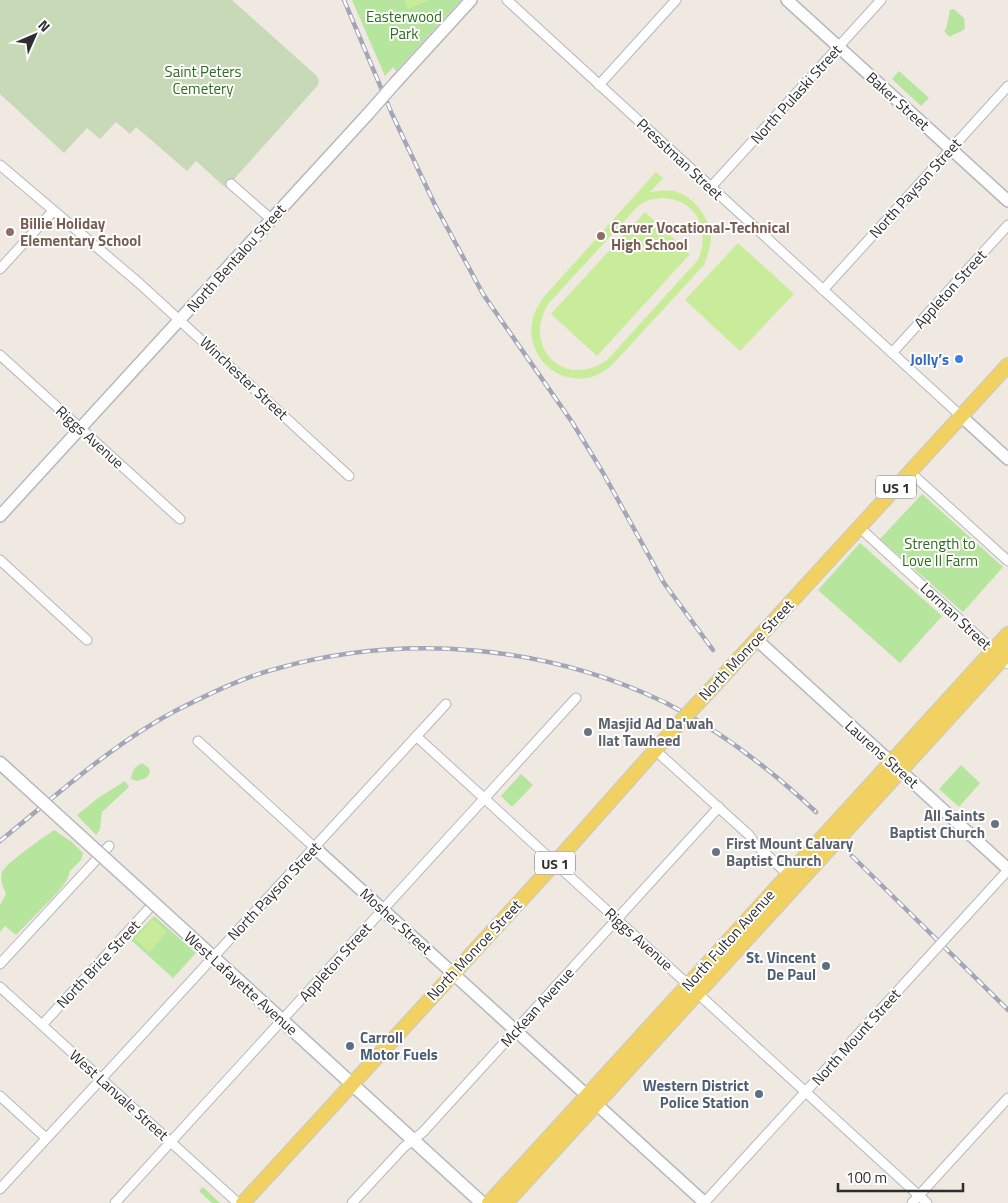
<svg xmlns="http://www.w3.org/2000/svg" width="1008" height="1203" font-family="'Titillium Web',sans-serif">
  <rect width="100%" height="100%" fill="#efe9e1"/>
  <g fill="#b6e59e">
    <polygon points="352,0 461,0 396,71 393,67 385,76"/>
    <path d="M954,9L964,18L965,28C960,34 955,32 950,37L944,31L946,29L950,10Z"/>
    <polygon points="899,71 929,98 921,106 892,79"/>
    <polygon points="922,494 1003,567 963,612 880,539"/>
    <polygon points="860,543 942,616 900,663 818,590"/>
    <path d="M142,763L149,768L150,773L146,778L137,781L131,779C132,771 134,767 142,763Z"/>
    <polygon points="961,765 980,783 959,807 939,789"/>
    <polygon points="521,774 533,785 512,807 501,796"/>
    <polygon points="125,781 129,787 102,812 100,829 96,835 77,815 98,798"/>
    <path d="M54,830L72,842L83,853L81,860L70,871L67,880L58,892L16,935L5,926L0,932V905L6,894C3,887 0,880 2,872C7,862 43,838 54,830Z"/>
    <polygon points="154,916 196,953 173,978 131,940"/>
    <polygon points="203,1187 220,1203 212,1203 199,1191"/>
  </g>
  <polygon fill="#c8d9b8" points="0,0 232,0 317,76 319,81 318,85 226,188 196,161 187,171 136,127 130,134 116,122 100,139 87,128 64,153 0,94"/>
  <g fill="#c9ec9a" fill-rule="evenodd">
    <polygon points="404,0 429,0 408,9"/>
    <path d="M656,172L663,178L650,192C658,191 666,190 674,191C694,196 710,218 711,238C711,247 707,256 704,265L613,364C605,371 596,377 586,378C554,383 527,354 532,323C533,313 538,306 543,298ZM662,198C697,199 711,230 698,260L608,359C567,391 520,348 549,303L639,205L649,200Z"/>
    <polygon points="645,212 690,254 597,356 551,314"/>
    <polygon points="738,243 794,294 740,351 685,300"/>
    <polygon points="153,919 167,932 149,952 135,939"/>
  </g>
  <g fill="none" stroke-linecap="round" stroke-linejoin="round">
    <g stroke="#b4b7c1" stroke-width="11">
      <g id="minor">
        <polyline points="507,0 961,416"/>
        <polyline points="599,85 676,0"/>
        <polyline points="0,165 139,283 349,476"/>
        <polyline points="231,184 271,219"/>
        <polyline points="711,187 881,0"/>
        <polyline points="0,269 53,211"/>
        <polyline points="823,290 1008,86"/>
        <polyline points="892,353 1008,225"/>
        <polyline points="0,355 180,519"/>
        <polyline points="910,472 1008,561"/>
        <polyline points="859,527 1008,664"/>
        <polyline points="0,560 87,640"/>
        <polyline points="416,736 927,1203"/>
        <polyline points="198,741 314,847"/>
        <polyline points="655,750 749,835 755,844 792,878"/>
        <polyline points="967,915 1008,870"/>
        <polyline points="0,964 109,846"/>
        <polyline points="0,987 238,1203"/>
        <polyline points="42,1025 154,903 151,900"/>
        <polyline points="0,1096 46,1138"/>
        <polyline points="0,1189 446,704"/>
        <polyline points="115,1203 576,698"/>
        <polyline points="352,1203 404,1147 423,1132 719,807"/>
        <polyline points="704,1203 924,962"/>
        <polyline points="912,1203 1008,1098"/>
      </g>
    </g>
    <g stroke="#b4b7c1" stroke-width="14">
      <g id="tertiary">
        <polyline points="787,0 1008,201"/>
        <polyline points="396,82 471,0"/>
        <polyline points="961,416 1008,459"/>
        <polyline points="0,516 367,115"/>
        <polyline points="756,639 1008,869"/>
        <polyline points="314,847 705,1203"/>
      </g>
    </g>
    <g stroke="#b4b7c1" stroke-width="15">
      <g id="secondary">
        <polyline points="0,763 23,784"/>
        <polyline points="191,937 482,1203"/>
      </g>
    </g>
    <g stroke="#c9c9c9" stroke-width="16">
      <g id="primary">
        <polyline points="724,675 1008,365"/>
        <polyline points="243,1203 555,863 673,730"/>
        <polyline points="489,1203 1008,634"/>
        <polyline points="506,1203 1008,653"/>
      </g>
    </g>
    <use href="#minor" stroke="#fff" stroke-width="9"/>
    <use href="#tertiary" stroke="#fff" stroke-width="11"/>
    <use href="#secondary" stroke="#fff" stroke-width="12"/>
    <use href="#primary" stroke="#f2d163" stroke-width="14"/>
    <g stroke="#a3a6b8" stroke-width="4.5">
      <g id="rail">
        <polyline points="344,0 392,114 435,205 483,294 572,422 602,471 664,583 713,650"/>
        <path d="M0,841C57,795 112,744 177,710C209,694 243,677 279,668C405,633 545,645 664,702C720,730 770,769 816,812"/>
        <polyline points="852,856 1008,1010"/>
      </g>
    </g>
    <use href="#rail" stroke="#fff" stroke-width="2.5" stroke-dasharray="8" stroke-linecap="butt"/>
    <g stroke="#b4b7c1" stroke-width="11" stroke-linecap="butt">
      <polyline id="minor-bridge" points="924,962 967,915"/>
    </g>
    <g stroke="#b4b7c1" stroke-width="14" stroke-linecap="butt">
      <polyline id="tertiary-bridge" points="367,115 396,82"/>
    </g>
    <g stroke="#b4b7c1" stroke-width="15" stroke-linecap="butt">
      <polyline id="secondary-bridge" points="23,784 191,937"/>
    </g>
    <g stroke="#c9c9c9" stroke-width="16" stroke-linecap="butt">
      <polyline id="primary-bridge" points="673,730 724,675"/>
    </g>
    <use href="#minor-bridge" stroke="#fff" stroke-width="9"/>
    <use href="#tertiary-bridge" stroke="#fff" stroke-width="11"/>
    <use href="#secondary-bridge" stroke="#fff" stroke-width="12"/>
    <use href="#primary-bridge" stroke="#f2d163" stroke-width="14"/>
  </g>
  <g fill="#8d6e63" stroke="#fff" stroke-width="2">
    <circle cx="10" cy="232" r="5"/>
    <circle cx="601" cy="236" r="5"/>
  </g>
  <circle fill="#3f7fe0" stroke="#fff" stroke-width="2" cx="959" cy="359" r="5"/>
  <g fill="#6b7280" stroke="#fff" stroke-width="2">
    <circle cx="588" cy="732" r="5"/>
    <circle cx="995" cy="824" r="5"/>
    <circle cx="716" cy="852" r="5"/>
  </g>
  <g fill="#5c6f8a" stroke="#fff" stroke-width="2">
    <circle cx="826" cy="966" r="5"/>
    <circle cx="350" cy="1046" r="5"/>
    <circle cx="759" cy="1094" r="5"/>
  </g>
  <g text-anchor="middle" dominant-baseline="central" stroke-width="4" stroke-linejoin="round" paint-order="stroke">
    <g fill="#fff" stroke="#6d6d6d" stroke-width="1">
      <rect x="876" y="475.5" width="40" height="23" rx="4"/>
      <rect x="535" y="851.5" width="40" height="23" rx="4"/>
    </g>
    <g font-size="14" font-weight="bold" fill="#2e2e2e">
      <text x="896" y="487">US 1</text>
      <text x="555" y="863">US 1</text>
    </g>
    <g font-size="15" fill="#2c6e1b" stroke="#fff">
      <text x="404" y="16">Easterwood<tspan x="404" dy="17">Park</tspan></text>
      <text x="203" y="71">Saint Peters<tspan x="203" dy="17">Cemetery</tspan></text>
      <text x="940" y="543">Strength to<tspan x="940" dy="17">Love II Farm</tspan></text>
    </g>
    <g font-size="15" fill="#2e2e2e" stroke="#fff">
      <text transform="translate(796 94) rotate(-48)">North Pulaski Street</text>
      <text transform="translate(898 101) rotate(42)">Baker Street</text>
      <text transform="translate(680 159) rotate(43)">Presstman Street</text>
      <text transform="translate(915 188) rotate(-48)">North Payson Street</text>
      <text transform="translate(236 258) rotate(-48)">North Bentalou Street</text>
      <text transform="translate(950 289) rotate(-48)">Appleton Street</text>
      <text transform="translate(244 378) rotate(43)">Winchester Street</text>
      <text transform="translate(90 437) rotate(42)">Riggs Avenue</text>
      <text transform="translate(956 616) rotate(43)">Lorman Street</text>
      <text transform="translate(746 650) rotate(-47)">North Monroe Street</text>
      <text transform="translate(882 754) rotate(42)">Laurens Street</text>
      <text transform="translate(274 891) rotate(-47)">North Payson Street</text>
      <text transform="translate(396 921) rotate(42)">Mosher Street</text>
      <text transform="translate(639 939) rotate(42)">Riggs Avenue</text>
      <text transform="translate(728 940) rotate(-48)">North Fulton Avenue</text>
      <text transform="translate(474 950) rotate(-47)">North Monroe Street</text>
      <text transform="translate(335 962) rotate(-48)">Appleton Street</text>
      <text transform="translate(98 964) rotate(-47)">North Brice Street</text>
      <text transform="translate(241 983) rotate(42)">West Lafayette Avenue</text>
      <text transform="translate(537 1007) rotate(-48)">McKean Avenue</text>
      <text transform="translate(856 1037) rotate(-48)">North Mount Street</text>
      <text transform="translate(119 1095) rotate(42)">West Lanvale Street</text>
    </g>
    <g font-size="15" font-weight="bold" fill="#785e54" stroke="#fff" text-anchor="start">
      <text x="20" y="223">Billie Holiday<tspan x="20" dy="17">Elementary School</tspan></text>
      <text x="611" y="227">Carver Vocational-Technical<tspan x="611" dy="17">High School</tspan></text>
    </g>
    <g font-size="15" font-weight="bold" fill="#366cbe" stroke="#fff" text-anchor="end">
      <text x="949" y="359">Jolly’s</text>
    </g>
    <g font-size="15" font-weight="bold" fill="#5b616d" stroke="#fff" text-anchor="start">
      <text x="598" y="723">Masjid Ad Da'wah<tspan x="598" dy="17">Ilat Tawheed</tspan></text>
      <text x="985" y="815" text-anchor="end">All Saints<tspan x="985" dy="17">Baptist Church</tspan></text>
      <text x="726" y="843">First Mount Calvary<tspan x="726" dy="17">Baptist Church</tspan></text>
    </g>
    <g font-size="15" font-weight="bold" fill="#4e5e75" stroke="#fff" text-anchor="end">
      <text x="816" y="957">St. Vincent<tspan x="816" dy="17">De Paul</tspan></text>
      <text x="360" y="1037" text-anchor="start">Carroll<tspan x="360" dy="17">Motor Fuels</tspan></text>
      <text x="749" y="1085">Western District<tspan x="749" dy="17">Police Station</tspan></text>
    </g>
  </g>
  <g transform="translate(35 35) rotate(45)" stroke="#ffffff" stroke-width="4" paint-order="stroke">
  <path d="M0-4L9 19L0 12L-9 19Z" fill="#2e2e2e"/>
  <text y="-8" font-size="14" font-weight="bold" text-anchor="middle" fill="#2e2e2e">N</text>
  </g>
  <path d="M838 1183v8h125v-8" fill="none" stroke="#2e2e2e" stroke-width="2.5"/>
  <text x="846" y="1183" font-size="15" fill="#2e2e2e" stroke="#ffffff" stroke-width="4" paint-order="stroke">100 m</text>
</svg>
